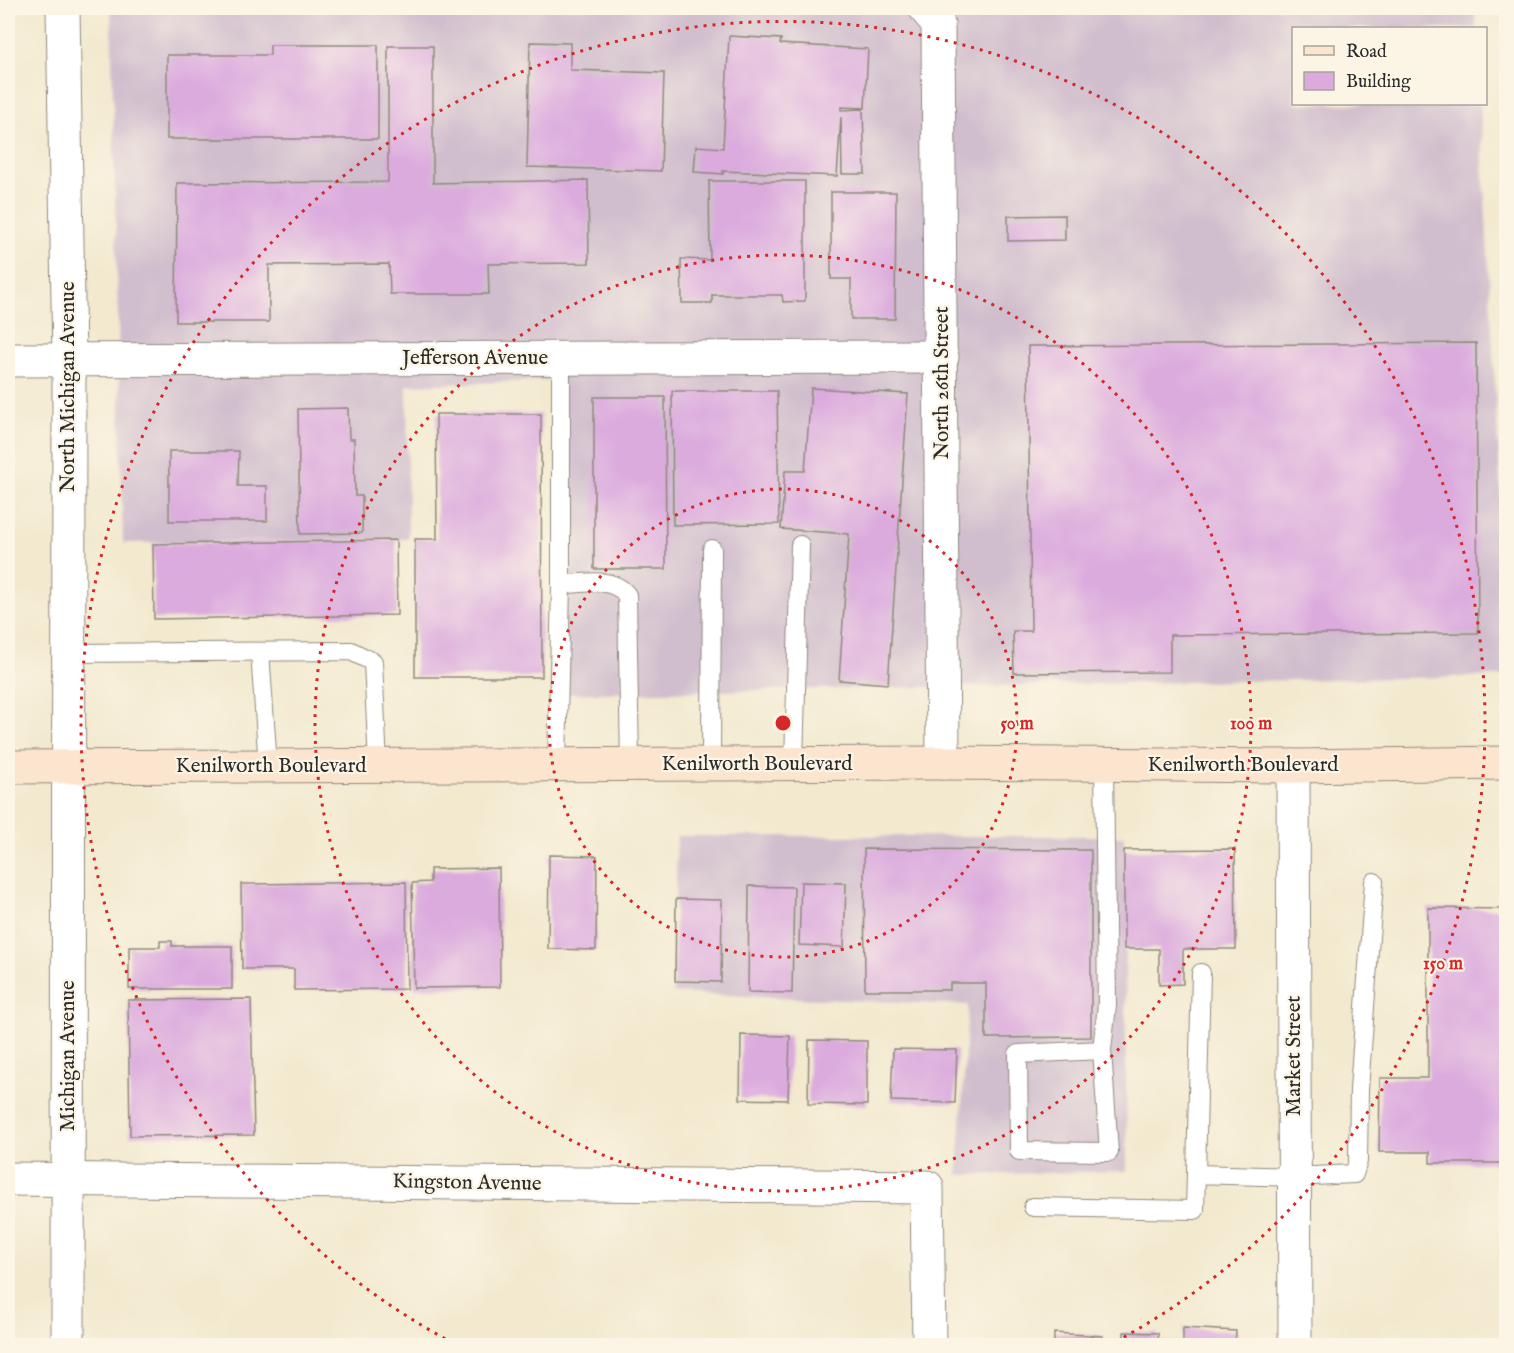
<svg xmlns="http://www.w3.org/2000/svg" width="1514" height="1353" font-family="'IM FELL English',serif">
  <rect width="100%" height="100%" fill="#fcf5e5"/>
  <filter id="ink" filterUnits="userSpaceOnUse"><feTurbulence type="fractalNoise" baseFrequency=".0167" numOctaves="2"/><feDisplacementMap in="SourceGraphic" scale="12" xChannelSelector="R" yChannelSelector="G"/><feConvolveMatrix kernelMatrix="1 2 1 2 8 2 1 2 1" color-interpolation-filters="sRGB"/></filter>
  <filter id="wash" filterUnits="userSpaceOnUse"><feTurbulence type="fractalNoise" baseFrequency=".008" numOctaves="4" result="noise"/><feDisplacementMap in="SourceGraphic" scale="24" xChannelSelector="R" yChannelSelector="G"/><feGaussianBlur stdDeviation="1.35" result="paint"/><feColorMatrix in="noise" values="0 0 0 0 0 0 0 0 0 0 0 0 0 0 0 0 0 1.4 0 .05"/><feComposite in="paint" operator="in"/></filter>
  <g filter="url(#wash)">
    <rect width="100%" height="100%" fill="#f2e9cf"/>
    <g fill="#d0bdcd">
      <polygon points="111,8 1475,8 1476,28 1294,28 1294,104 1480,104 1506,597 1506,676 559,694 558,380 407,385 408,539 123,543"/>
      <polygon points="677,836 1124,836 1127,1171 958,1175 968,1005 673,993"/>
    </g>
    <g id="blocks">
      <g fill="#dbabde">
        <polygon points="729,36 781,39 780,44 868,49 865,108 841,107 841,110 863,109 865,174 842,174 841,117 837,176 723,171 723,174 694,172 696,146 723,148"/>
        <polygon points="530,42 570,43 570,70 664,73 661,171 527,167"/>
        <polygon points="270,45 378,45 378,139 167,139 167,55 270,55"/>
        <polygon points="388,46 433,46 433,183 588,180 589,263 488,264 489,294 390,294 389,264 269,265 269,322 176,322 177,183 388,182"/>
        <polygon points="709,181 805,181 805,301 783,302 782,295 712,295 712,303 682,303 681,259 710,260"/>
        <polygon points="831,192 896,192 895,319 851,319 851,279 831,279"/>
        <polygon points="1065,215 1065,240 1008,241 1008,216"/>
        <polygon points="1476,343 1478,633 1170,635 1170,672 1014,673 1013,631 1031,631 1028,346"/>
        <polygon points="811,388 908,394 888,684 839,680 849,534 781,529 785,471 805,471"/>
        <polygon points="672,391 777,391 779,524 673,525"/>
        <polygon points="594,397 665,397 666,569 594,569"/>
        <polygon points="348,408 349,439 354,439 355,496 362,496 362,533 300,534 298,409"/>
        <polygon points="436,414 541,414 542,677 415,677 415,539 437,539"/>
        <polygon points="169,451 239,451 238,486 267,486 267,521 169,521"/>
        <polygon points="396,540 397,615 154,619 153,544"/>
        <polygon points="864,849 1091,850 1091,1037 986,1038 986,983 950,983 950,990 865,990"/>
        <polygon points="1235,849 1236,949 1183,949 1183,984 1159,985 1159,949 1124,949 1124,850"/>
        <polygon points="549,855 597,856 596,950 548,949"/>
        <polygon points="499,868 500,987 414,988 412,883 430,882 430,869"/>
        <polygon points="406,882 407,989 294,990 294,969 242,969 241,884"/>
        <polygon points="801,882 846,883 844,947 799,945"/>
        <polygon points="749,886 794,887 792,993 748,992"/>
        <polygon points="676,899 722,900 721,982 675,981"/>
        <polygon points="1428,908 1506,909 1506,1163 1430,1163 1430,1152 1379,1152 1380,1078 1428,1078"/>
        <polygon points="160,941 172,941 172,946 232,946 232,989 129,989 129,947 160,947"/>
        <polygon points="251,999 254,1135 130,1136 128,1000"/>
        <polygon points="741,1035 790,1036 788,1100 740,1099"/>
        <polygon points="809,1040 867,1041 867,1105 808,1104"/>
        <polygon points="893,1049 957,1050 955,1103 891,1101"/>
        <polygon points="1183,1328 1236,1331 1235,1346 1054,1346 1054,1333 1103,1336 1102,1341 1124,1342 1124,1332 1158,1333 1158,1341 1183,1343"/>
      </g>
    </g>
  </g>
  <g filter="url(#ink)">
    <use href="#blocks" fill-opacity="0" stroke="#8e8a7d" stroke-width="1.5"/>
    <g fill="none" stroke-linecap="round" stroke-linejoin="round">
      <g stroke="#8e8a7d" stroke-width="20">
        <g id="service">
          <polyline points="561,358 561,585"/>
          <polyline points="260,652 268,766"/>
          <polyline points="69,653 351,651 373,662 378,765"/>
          <polyline points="794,763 800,545"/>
          <polyline points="711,764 712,549"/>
          <path d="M557,765L561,585C583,583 612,576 627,595L630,764"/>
          <polyline points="1102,1050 1018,1054 1019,1151 1109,1152 1102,1050 1107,1005 1104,764"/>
          <polyline points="1196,1174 1201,973"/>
          <polyline points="1033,1207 1195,1210 1196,1174 1294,1177 1354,1174 1358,1161 1359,1090 1374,882"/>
        </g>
      </g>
      <g stroke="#8e8a7d" stroke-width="35">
        <g id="minor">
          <polyline points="925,8 938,24 943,763"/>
          <polyline points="8,360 942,357"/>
          <polyline points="1293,766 1295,1346"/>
          <polyline points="8,1179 927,1187 929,1346"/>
        </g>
      </g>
      <g stroke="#8e8a7d" stroke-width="35">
        <polyline id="tertiary" points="63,8 69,360 68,1346"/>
      </g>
      <g stroke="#8e8a7d" stroke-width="35">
        <polyline id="secondary" points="8,767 943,763 1293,766 1506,763"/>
      </g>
      <use href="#service" stroke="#fff" stroke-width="18"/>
      <use href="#minor" stroke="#fff" stroke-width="33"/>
      <use href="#tertiary" stroke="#fff" stroke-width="33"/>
      <use href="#secondary" stroke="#fbe5cf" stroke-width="33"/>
    </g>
  </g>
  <g fill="none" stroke="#d62828" stroke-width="3" stroke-dasharray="3 6">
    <circle cx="783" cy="723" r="234"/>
    <circle cx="783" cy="723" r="468"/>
    <path d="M453 1343A702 702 0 1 1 1113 1343"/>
  </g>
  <g text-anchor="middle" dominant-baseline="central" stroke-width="4.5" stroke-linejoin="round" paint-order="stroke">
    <g font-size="21" fill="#2b2b2b" stroke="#fcf5e5">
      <text x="475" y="358">Jefferson Avenue</text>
      <text transform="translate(942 383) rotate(-90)">North 26th Street</text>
      <text transform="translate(68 387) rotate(-90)">North Michigan Avenue</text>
      <text x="757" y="764">Kenilworth Boulevard</text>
      <text x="1243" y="765">Kenilworth Boulevard</text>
      <text x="271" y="766">Kenilworth Boulevard</text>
      <text transform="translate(68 1056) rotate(-90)">Michigan Avenue</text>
      <text transform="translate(1294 1056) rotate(-90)">Market Street</text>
      <text transform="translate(467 1183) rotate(1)">Kingston Avenue</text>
    </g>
  </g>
  <circle cx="783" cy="723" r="9" fill="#d62828" stroke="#fcf5e5" stroke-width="3"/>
  <g font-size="18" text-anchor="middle" font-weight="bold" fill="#d62828" stroke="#fcf5e5" stroke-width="4.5" stroke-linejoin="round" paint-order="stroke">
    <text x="1017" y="729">50 m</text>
    <text x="1251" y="729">100 m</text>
    <text x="1443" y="969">150 m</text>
  </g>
  <rect width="1514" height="1353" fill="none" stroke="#fcf5e5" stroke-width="30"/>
  <rect x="1292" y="27" width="195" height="78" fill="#fcf5e5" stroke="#a8a49b" stroke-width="1.5"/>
  <rect x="1304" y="46" width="30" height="9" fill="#fbe5cf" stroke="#a8a49b" stroke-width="1.5"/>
  <text x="1346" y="57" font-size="18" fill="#2b2b2b">Road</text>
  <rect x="1304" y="72" width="30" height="18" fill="#dbabde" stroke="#a8a49b" stroke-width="1.5"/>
  <text x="1346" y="87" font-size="18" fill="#2b2b2b">Building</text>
</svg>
